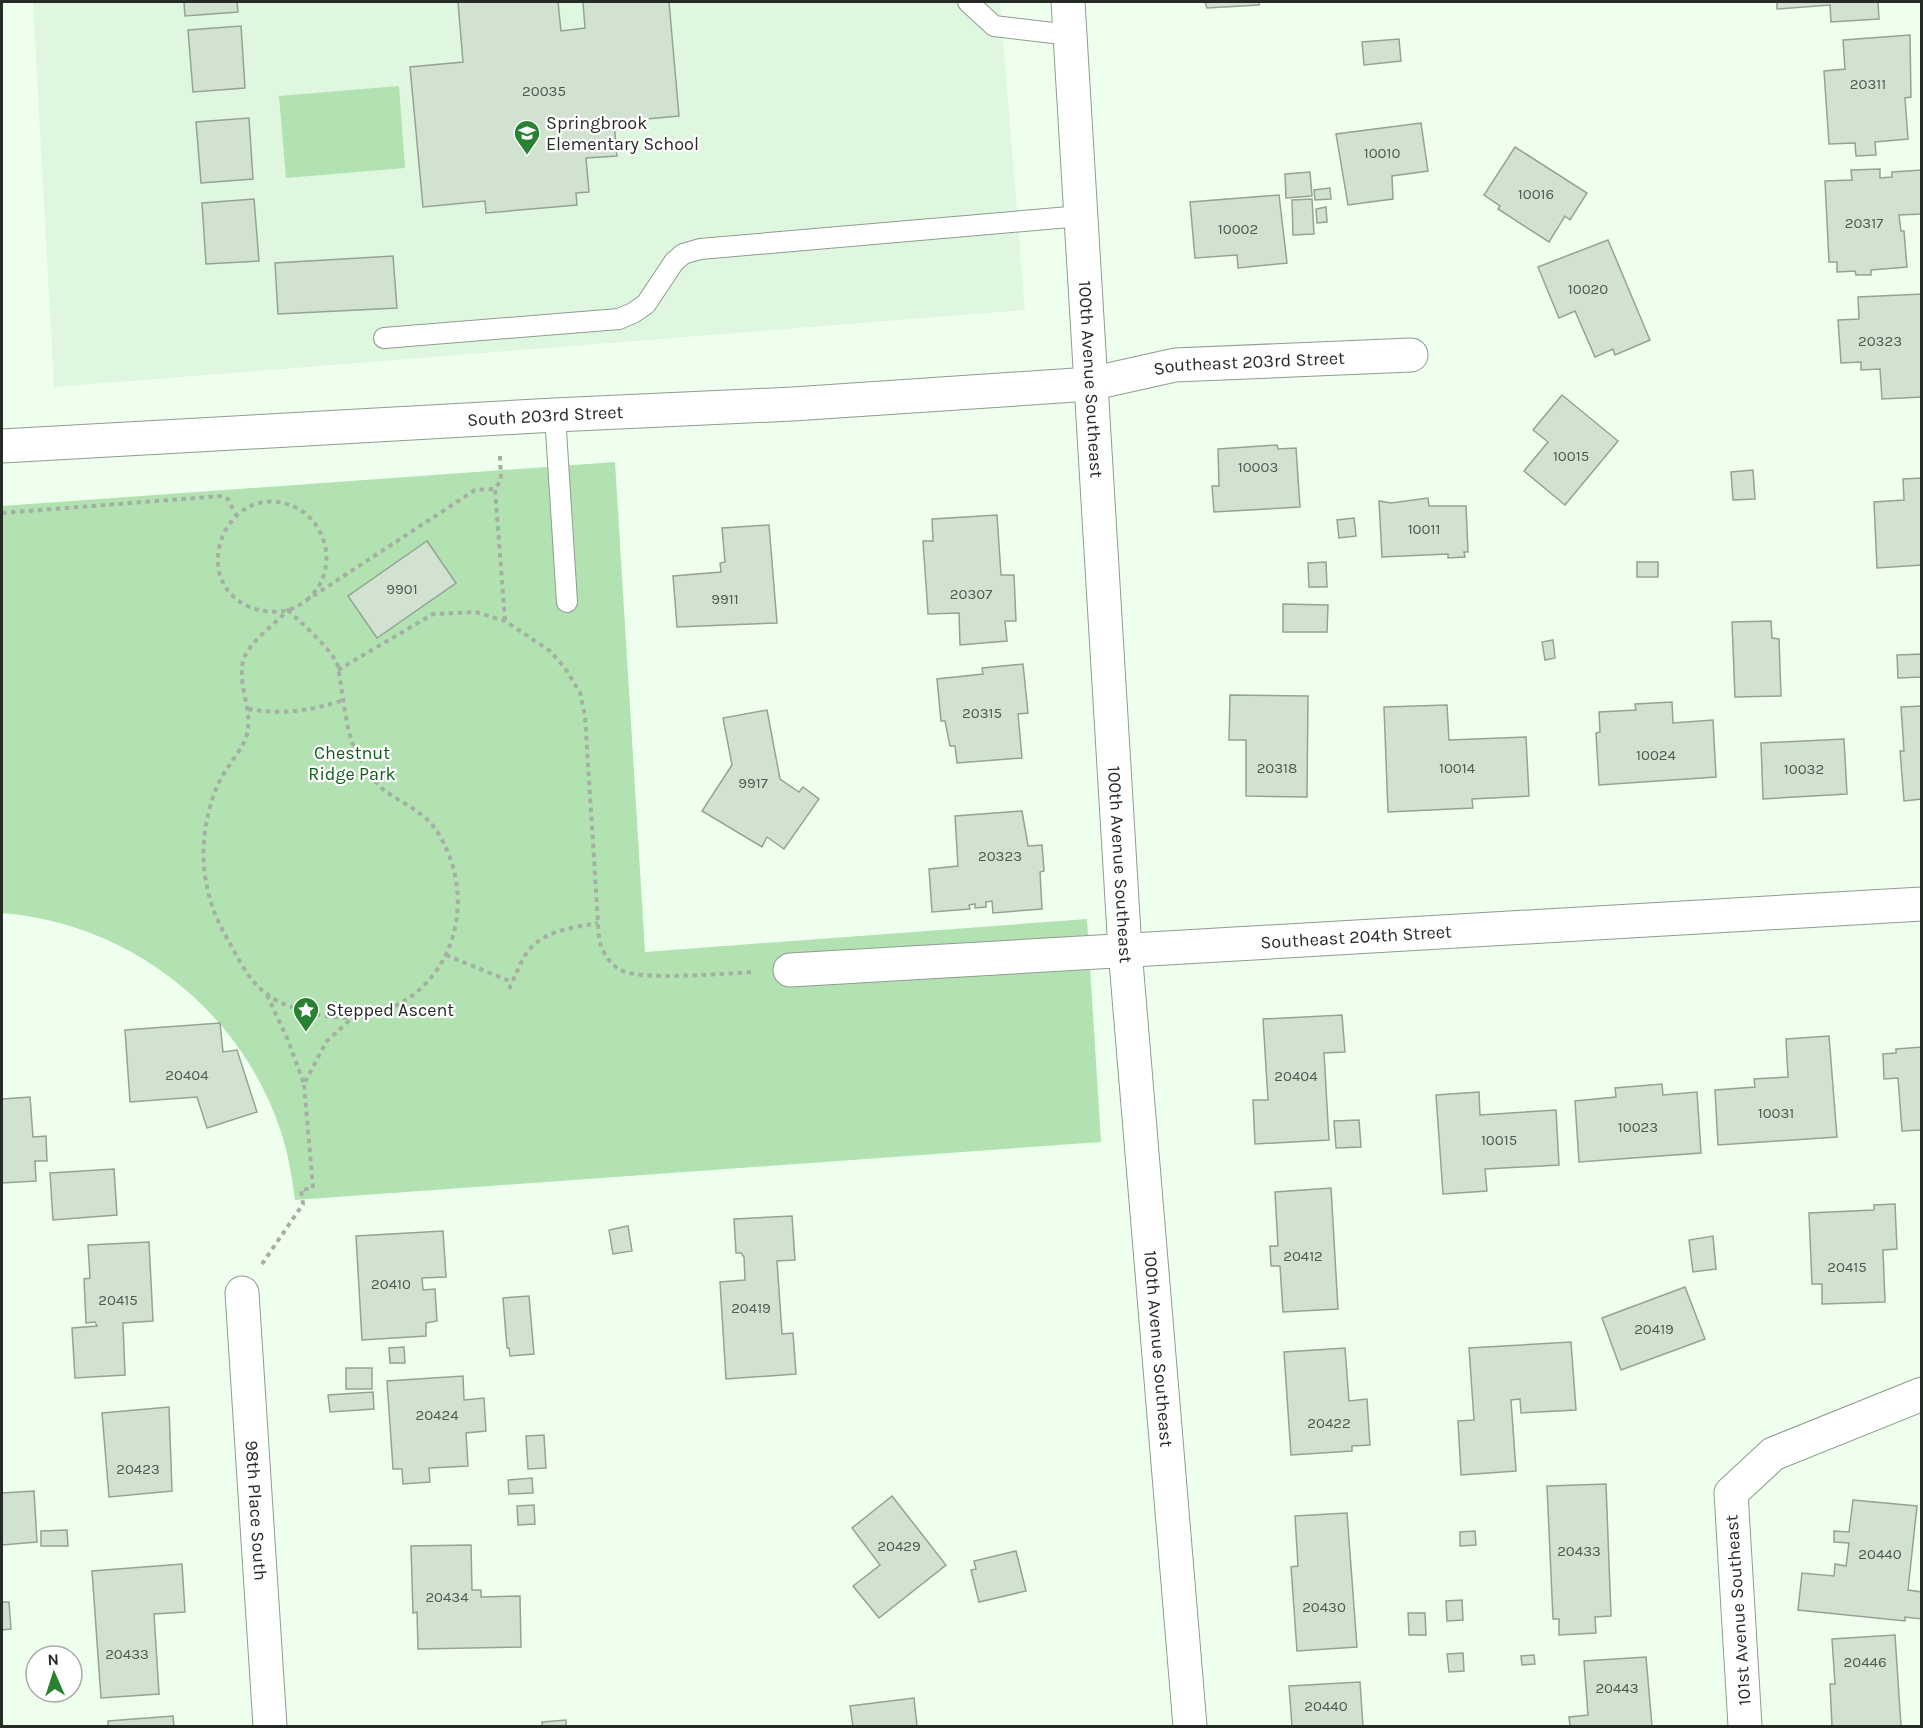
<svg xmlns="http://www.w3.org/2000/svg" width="1923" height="1728" font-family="Karla,sans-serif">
  <rect width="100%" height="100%" fill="#efe"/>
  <polygon fill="#dff6df" points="33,2 1000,2 1025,310 54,387"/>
  <g fill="#b2e2b1">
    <polygon points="399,86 405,168 286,178 279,96"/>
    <path d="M615,462L645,952L1087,919L1101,1142L295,1200C292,1176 288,1152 280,1129C239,1008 128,923 2,913V506Z"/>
  </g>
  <g fill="#d1e2d1" stroke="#94a494" stroke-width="1.5">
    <polygon points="184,2 237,2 238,12 185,16"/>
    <polygon points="458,2 558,2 561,31 585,28 583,2 669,2 679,116 614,122 617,156 586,158 589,192 576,193 577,205 486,213 485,201 423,207 410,67 463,62"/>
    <polygon points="1205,2 1259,2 1259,5 1207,8"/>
    <polygon points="1777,2 1878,2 1879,19 1831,22 1830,5 1777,9"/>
    <polygon points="241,26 245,88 193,92 188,30"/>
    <polygon points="1910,35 1911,97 1905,98 1908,139 1875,142 1876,155 1856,156 1855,143 1829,144 1824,71 1845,69 1843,40"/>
    <polygon points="1399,39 1401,61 1364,65 1362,42"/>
    <polygon points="249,118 253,179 201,183 196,122"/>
    <polygon points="1421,123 1428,171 1392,176 1393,199 1348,205 1336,134"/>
    <polygon points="1515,147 1587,193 1570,220 1565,216 1549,242 1498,209 1500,206 1484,195"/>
    <polygon points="1880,169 1880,178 1892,177 1892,172 1922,170 1922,214 1899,215 1901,231 1904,231 1907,267 1871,270 1871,275 1856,275 1855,271 1837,272 1837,262 1829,262 1825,181 1852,180 1851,170"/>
    <polygon points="1310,172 1312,196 1286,198 1285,174"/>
    <polygon points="1330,188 1331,199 1315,200 1314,190"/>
    <polygon points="1279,195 1287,263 1238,268 1237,255 1195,258 1190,202"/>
    <polygon points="254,199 259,261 206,264 202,203"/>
    <polygon points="1312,199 1314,234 1293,235 1292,200"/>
    <polygon points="1326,207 1327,222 1317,223 1316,209"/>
    <polygon points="1608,240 1650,340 1615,355 1613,349 1595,357 1575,311 1559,318 1538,267"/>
    <polygon points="393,256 397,308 278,314 275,263"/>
    <polygon points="1922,294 1922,397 1882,399 1880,369 1861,370 1861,362 1841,363 1838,320 1859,319 1858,297"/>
    <polygon points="1562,395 1618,441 1565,505 1524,471 1548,442 1533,430"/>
    <polygon points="1277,445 1278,449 1296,448 1300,507 1214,512 1212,486 1219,486 1218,449"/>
    <polygon points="1753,470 1755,499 1733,500 1731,472"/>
    <polygon points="1922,478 1922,565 1877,568 1874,502 1904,500 1903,479"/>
    <polygon points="1428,498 1429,506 1466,506 1468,552 1464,552 1465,557 1448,558 1448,554 1382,557 1379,501 1391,503"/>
    <polygon points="997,515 1001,575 1014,575 1016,621 1005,621 1007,641 960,645 959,613 928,614 923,541 933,541 932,519"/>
    <polygon points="1354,518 1356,536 1339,538 1337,520"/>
    <polygon points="769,525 777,623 677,627 673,576 721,572 720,563 725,562 722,528"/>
    <polygon points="427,541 456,583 377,638 348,596"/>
    <polygon points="1326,562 1327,587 1309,587 1308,563"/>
    <rect x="1637" y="562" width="21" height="15"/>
    <polygon points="1283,604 1328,605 1327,632 1283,632"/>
    <polygon points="1771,621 1772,638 1779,639 1781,696 1735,697 1732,622"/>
    <polygon points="1553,640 1555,658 1545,660 1542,642"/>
    <polygon points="1922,654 1922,677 1898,678 1897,655"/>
    <polygon points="1023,664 1028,713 1018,714 1022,758 957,763 955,746 950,746 945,721 941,721 937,679 983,674 982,668"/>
    <polygon points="1230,695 1308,696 1307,797 1246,796 1246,740 1229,740"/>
    <polygon points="1672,702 1673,723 1713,720 1716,777 1599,785 1596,733 1600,732 1599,712 1636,710 1635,704"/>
    <polygon points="1447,705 1449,740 1526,737 1529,796 1472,799 1473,808 1388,812 1384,707"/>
    <polygon points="1922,706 1922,799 1904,801 1900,751 1904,751 1901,707"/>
    <polygon points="767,710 780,779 799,792 803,787 819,799 784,849 767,837 762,847 702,811 732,765 723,718"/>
    <polygon points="1844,739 1847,794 1763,799 1761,743"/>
    <polygon points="1022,811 1028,846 1042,845 1044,871 1040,872 1042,909 993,913 992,901 986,902 986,907 975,908 975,904 969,905 970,909 932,912 929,869 958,866 955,816"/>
    <polygon points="1342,1015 1345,1052 1324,1053 1329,1140 1255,1144 1253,1100 1268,1100 1263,1019"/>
    <polygon points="220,1023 223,1052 237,1050 257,1112 207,1128 197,1097 130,1102 125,1030"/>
    <polygon points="1829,1036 1837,1137 1718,1145 1715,1090 1755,1087 1754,1079 1788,1077 1786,1039"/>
    <polygon points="1922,1047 1922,1130 1902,1131 1898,1078 1884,1079 1883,1054 1896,1053 1896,1049"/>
    <polygon points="1662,1084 1663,1095 1697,1092 1701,1153 1579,1162 1575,1101 1616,1097 1615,1088"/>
    <polygon points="1479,1092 1480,1115 1556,1110 1559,1165 1485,1169 1487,1191 1443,1194 1436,1095"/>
    <polygon points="30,1097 33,1137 46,1136 47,1161 35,1161 36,1181 2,1183 2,1099"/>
    <polygon points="1359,1120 1361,1147 1336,1148 1334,1121"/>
    <polygon points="114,1169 117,1215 53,1220 50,1173"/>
    <polygon points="1331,1188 1338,1309 1283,1312 1280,1266 1271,1266 1270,1246 1278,1246 1275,1192"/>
    <polygon points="1895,1204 1897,1249 1883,1250 1885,1302 1822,1304 1822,1284 1812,1284 1809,1213 1874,1210 1874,1205"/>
    <polygon points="792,1216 795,1260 777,1261 782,1334 793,1333 796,1374 726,1379 720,1282 745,1280 744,1257 741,1253 736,1253 734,1219"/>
    <polygon points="628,1226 632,1251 613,1254 609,1230"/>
    <polygon points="443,1231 446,1277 422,1278 423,1290 435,1289 437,1321 426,1323 426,1336 362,1340 356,1236"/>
    <polygon points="1713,1236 1716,1269 1693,1272 1689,1240"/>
    <polygon points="149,1242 153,1321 123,1323 125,1375 75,1378 72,1328 97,1326 95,1322 86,1323 84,1279 90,1278 88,1245"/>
    <polygon points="1685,1287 1705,1339 1621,1370 1602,1318"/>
    <polygon points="529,1296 534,1354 510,1356 509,1348 507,1348 503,1298"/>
    <polygon points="1571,1342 1576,1410 1521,1413 1520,1399 1511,1400 1516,1471 1461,1475 1458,1421 1474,1420 1469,1348"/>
    <polygon points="404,1347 405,1363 390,1363 389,1348"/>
    <polygon points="1345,1348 1349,1401 1367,1399 1370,1445 1352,1446 1352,1451 1291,1455 1284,1352"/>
    <rect x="346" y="1368" width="26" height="21"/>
    <polygon points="463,1376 464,1400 484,1398 486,1431 466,1433 468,1466 429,1468 430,1482 403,1484 402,1469 393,1469 387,1381"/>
    <polygon points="373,1392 374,1409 330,1412 328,1395"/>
    <polygon points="169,1407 172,1491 109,1497 102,1413"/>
    <polygon points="544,1435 546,1468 528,1469 526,1436"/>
    <polygon points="532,1478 533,1493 509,1494 508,1480"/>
    <polygon points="1606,1484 1611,1616 1595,1617 1596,1633 1559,1635 1559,1619 1553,1619 1547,1486"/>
    <polygon points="34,1491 37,1542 2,1545 2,1493"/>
    <polygon points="892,1496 946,1565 879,1618 853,1586 880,1565 852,1528"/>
    <polygon points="1853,1500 1917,1506 1908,1590 1922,1592 1922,1619 1905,1617 1905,1621 1798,1610 1802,1573 1834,1576 1835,1564 1846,1566 1849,1543 1834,1542 1834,1531 1849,1532"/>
    <polygon points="534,1505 535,1524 518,1525 517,1506"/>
    <polygon points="1347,1513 1357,1647 1297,1651 1291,1567 1298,1566 1295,1516"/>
    <polygon points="67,1530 68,1546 41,1546 41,1531"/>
    <polygon points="1475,1531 1476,1545 1460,1546 1460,1532"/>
    <polygon points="471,1545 472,1590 481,1590 481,1597 520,1596 521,1647 418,1649 417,1612 413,1613 411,1546"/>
    <polygon points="1016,1551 1026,1591 979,1602 971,1570 976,1569 974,1561"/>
    <polygon points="182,1564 185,1612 154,1614 159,1694 101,1698 92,1571"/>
    <polygon points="1462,1600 1463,1620 1447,1621 1446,1601"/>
    <polygon points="2,1602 9,1602 11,1629 2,1630"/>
    <polygon points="1408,1613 1425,1613 1426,1635 1409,1635"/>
    <polygon points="1895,1635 1901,1726 1832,1726 1830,1684 1835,1684 1832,1639"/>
    <polygon points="1463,1653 1464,1671 1449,1672 1447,1654"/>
    <polygon points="1534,1655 1535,1664 1522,1665 1521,1656"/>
    <polygon points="1646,1657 1652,1726 1570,1726 1569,1717 1588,1715 1584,1661"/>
    <polygon points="1360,1682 1363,1726 1292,1726 1289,1686"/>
    <polygon points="914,1698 917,1726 853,1726 850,1706"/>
    <polygon points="173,1716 174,1726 108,1726 108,1721"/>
    <polygon points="566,1720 566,1726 542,1726 542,1722"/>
  </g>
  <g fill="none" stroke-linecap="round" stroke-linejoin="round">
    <g stroke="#8e9d8e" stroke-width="22">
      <g id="service">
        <polyline points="968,2 994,26 1070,35"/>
        <polyline points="384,338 619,319 633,313 646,304 674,262 683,254 700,249 1081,216"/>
        <polyline points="555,415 567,602"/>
      </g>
    </g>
    <g stroke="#8e9d8e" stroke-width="35">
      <g id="minor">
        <path id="s1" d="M1068,2L1125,950L1190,1726"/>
        <path id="s2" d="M2,446L555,415L793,404L1090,384L1175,365L1411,355"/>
        <path id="s3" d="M790,970L1922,904"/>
        <path id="s4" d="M242,1293L270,1726"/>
        <polyline points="1745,1726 1731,1493 1773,1454 1922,1394"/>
      </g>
    </g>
    <g stroke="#a3b0a3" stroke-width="4" stroke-dasharray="4.5 4.5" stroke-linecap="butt">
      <polyline points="500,456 501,480 495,489 505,620"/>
      <polyline points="2,513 222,496 228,499 236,515"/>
      <path d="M307,600C312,595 318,589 321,582C337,548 316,507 278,502C239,497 212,536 219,571C225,601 258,617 287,610C294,609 301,604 307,600L475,490L495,489"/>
      <path d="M288,610C300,622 328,646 335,660C339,665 339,674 340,680C345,706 346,738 361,761C368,771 377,786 388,793C408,807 427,813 440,836C493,930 421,1041 311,1013C297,1009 280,1004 268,995C250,983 238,958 228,940C200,893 196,840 216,789C222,773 235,759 243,744C259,716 233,682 245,656C252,640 276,623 288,610Z"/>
      <path d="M338,670L433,614L476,612L505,621L550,651L565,668L580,693L585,715L599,939C602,951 608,962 619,969C638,982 727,973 754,972"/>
      <path d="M248,709C283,715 310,711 344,700"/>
      <polyline points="446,955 512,982"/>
      <path d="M509,989C515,977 519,965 526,954C542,930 572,928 598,923"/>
      <polyline points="267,995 288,1040 304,1084 326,1042 351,1019"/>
      <polyline points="262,1264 303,1204 301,1190 313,1188 304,1084"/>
    </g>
    <use href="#service" stroke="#fff" stroke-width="20"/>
    <use href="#minor" stroke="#fff" stroke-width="33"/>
  </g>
  <defs>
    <g id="school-pin" transform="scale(1.35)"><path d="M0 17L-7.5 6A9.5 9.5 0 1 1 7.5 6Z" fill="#298231" stroke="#fff"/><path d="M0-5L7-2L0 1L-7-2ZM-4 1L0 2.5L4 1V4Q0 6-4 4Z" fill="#fff"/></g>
    <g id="sight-pin" transform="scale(1.35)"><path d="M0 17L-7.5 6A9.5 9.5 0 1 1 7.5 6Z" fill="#298231" stroke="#fff"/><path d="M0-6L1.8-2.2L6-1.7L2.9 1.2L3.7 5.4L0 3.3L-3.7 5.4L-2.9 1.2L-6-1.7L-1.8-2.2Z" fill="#fff"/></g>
  </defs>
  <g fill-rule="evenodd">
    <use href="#school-pin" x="527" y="133"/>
    <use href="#sight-pin" x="306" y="1010"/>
  </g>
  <g text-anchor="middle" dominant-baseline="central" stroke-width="4.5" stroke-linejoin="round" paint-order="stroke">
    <g font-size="15" fill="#515a50">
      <text x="1868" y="84">20311</text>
      <text x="544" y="91">20035</text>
      <text x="1382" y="153">10010</text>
      <text x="1536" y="194">10016</text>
      <text x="1864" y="223">20317</text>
      <text x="1238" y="229">10002</text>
      <text x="1588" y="289">10020</text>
      <text x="1880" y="341">20323</text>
      <text x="1571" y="456">10015</text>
      <text x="1258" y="467">10003</text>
      <text x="1424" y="529">10011</text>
      <text x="402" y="589">9901</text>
      <text x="971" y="594">20307</text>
      <text x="725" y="599">9911</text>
      <text x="982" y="713">20315</text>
      <text x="1656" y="755">10024</text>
      <text x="1277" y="768">20318</text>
      <text x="1457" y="768">10014</text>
      <text x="1804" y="769">10032</text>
      <text x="753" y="783">9917</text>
      <text x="1000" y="856">20323</text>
      <text x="187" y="1075">20404</text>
      <text x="1296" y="1076">20404</text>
      <text x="1776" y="1113">10031</text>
      <text x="1638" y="1127">10023</text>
      <text x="1499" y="1140">10015</text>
      <text x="1303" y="1256">20412</text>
      <text x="1847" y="1267">20415</text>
      <text x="391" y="1284">20410</text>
      <text x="118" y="1300">20415</text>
      <text x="751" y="1308">20419</text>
      <text x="1654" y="1329">20419</text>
      <text x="437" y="1415">20424</text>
      <text x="1329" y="1423">20422</text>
      <text x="138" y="1469">20423</text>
      <text x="899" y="1546">20429</text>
      <text x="1579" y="1551">20433</text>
      <text x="1880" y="1554">20440</text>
      <text x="447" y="1597">20434</text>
      <text x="1324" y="1607">20430</text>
      <text x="127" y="1654">20433</text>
      <text x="1865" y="1662">20446</text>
      <text x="1617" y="1688">20443</text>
      <text x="1326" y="1706">20440</text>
    </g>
    <g font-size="18" fill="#262c25" stroke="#fff" text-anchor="start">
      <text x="546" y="123">Springbrook<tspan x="546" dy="21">Elementary School</tspan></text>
      <text x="326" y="1010">Stepped Ascent</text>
    </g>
    <g font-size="18" fill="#262c25" stroke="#fff">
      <text stroke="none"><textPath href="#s2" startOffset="1251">Southeast 203rd Street</textPath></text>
      <text stroke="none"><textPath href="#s1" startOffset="378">100th Avenue Southeast</textPath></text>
      <text stroke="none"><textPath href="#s2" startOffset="544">South 203rd Street</textPath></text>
      <text stroke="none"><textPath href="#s1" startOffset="864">100th Avenue Southeast</textPath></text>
      <text stroke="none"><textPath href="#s3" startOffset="567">Southeast 204th Street</textPath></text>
      <text stroke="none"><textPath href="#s1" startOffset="1350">100th Avenue Southeast</textPath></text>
      <text stroke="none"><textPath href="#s4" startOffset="218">98th Place South</textPath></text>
      <text transform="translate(1738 1610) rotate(-94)">101st Avenue Southeast</text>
    </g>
    <g font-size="18" fill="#0d5d18" stroke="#fff">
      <text x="352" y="753">Chestnut<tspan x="352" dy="21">Ridge Park</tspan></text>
    </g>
  </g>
  <rect width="1923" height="1728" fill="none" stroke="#262c25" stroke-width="6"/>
  <g transform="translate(54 1674) rotate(357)"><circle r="28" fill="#ffffff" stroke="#a8aba8" stroke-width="1.5"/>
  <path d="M0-4.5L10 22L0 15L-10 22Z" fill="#298231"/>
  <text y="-9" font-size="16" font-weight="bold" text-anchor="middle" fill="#262c25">N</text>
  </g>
</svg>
